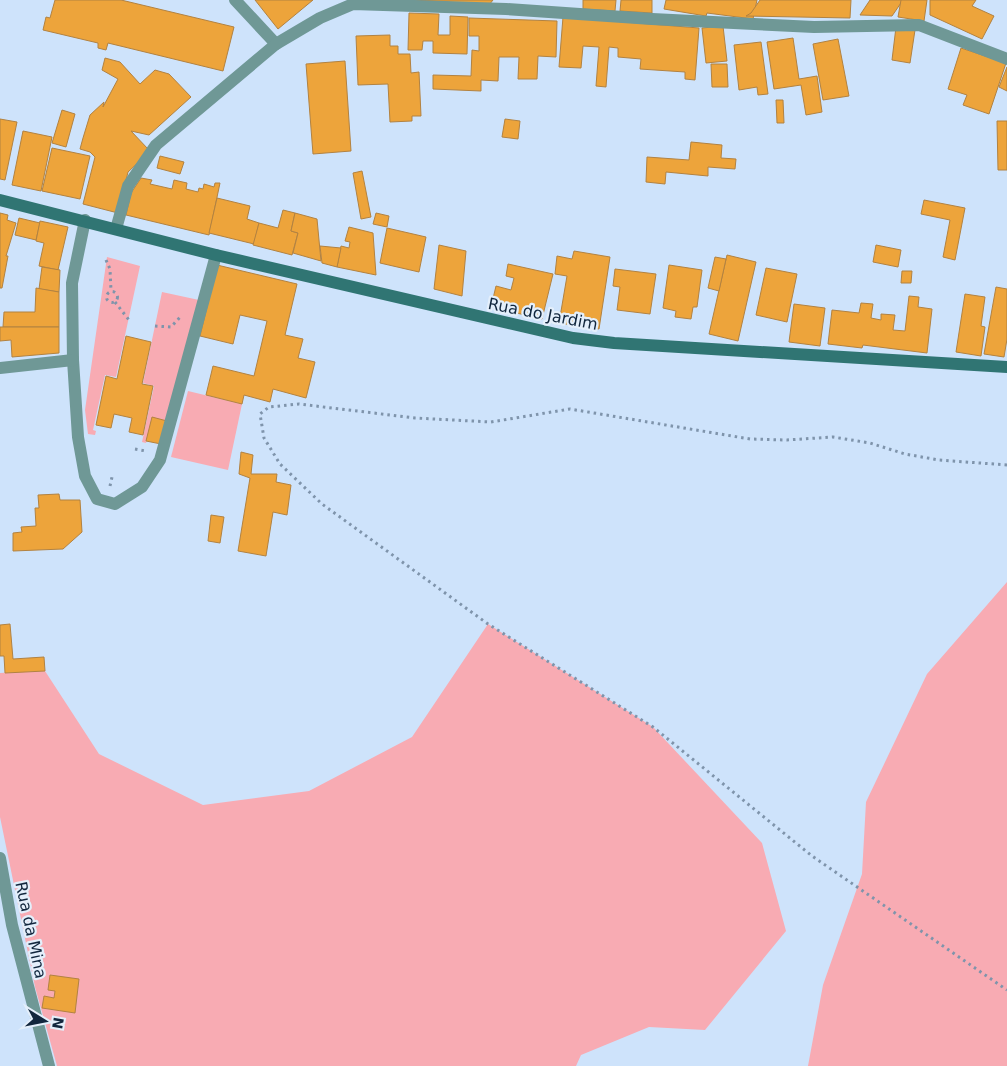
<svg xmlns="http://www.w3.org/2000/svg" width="1007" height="1066" font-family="'DejaVu Sans',sans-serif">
  <rect width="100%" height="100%" fill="#cee3fb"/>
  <g fill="#f8abb3">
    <polygon points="107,257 140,266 116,377 105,375 93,430 96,431 95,435 88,434 85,410"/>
    <polygon points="162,292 199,300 167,421 152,418 146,443 142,442 154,386 143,383"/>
    <polygon points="188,391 242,404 228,470 171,457"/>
    <polygon points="1007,582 1007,1066 808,1066 823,985 862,874 866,802 927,674"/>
    <polygon points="488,624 653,727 762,843 786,931 705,1030 649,1027 581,1055 576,1066 57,1066 35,987 0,817 0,673 45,671 99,754 203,805 309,791 412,737"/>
  </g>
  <g fill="#eda43b" stroke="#b28241">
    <polygon points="55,0 121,0 234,27 223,71 108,43 106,50 98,48 98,43 43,30 46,17 50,18"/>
    <polygon points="255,0 313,0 278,29"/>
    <polygon points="414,0 493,0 489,5"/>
    <polygon points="583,0 616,0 615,11 583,9"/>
    <polygon points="621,0 652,0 652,13 620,11"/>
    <polygon points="666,0 757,0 753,19 707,13 706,16 664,9"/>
    <polygon points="760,0 851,0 850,18 746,16 751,13"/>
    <polygon points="870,0 903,0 892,16 860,15"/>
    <polygon points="901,0 927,0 924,21 898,17"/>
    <polygon points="930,0 976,0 972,6 994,16 982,39 930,15"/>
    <polygon points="409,13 439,14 438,35 450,35 450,16 468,17 467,54 433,53 433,41 423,41 422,50 408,50"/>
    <polygon points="563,17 699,28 695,80 685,79 685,72 640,69 641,59 618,57 618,48 609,47 606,87 596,86 599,47 583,46 581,68 559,67"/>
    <polygon points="469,18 557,21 556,57 538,56 537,79 518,79 519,57 499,57 498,81 481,80 481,91 433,89 433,75 471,76 472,50 479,51 479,36 469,36"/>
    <polygon points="723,26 727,61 706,63 702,28"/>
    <polygon points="896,27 915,30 910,63 892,60"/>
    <polygon points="390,35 390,46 398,46 398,54 410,54 411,73 419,72 421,116 412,116 412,121 390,122 388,84 358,85 356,36"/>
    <polygon points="793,38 799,79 817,76 822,112 806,115 801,85 774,89 767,42"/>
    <polygon points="838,39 849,96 823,100 813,44"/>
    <polygon points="761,42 768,94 758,95 757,87 739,90 734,45"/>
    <polygon points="961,48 1006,63 989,114 963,105 967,95 948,89"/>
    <polygon points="105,58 120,62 140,84 155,70 169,74 191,97 149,135 131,131 148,149 144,157 128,172 118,213 83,204 95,157 90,152 80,149 83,138 90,115 104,102 103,107 118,79 102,70"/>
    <polygon points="345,61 351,151 313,154 306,64"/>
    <polygon points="711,64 727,64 728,87 712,87"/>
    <polygon points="1007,67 1007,91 999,87"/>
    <polygon points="776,100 783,100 784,123 777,123"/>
    <polygon points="62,110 75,114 66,147 52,143"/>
    <polygon points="0,119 17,122 5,180 0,179"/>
    <polygon points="505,119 520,121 518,139 502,137"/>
    <polygon points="997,121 1007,121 1007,170 998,170"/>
    <polygon points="23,131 52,137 41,191 12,185"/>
    <polygon points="691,142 722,145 721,158 736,159 735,169 708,167 708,176 666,172 665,184 646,182 647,157 689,160"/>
    <polygon points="52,148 90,156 80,199 42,191"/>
    <polygon points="160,156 184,162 180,174 157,168"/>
    <polygon points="362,171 371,217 361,219 353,173"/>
    <polygon points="141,178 152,180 150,184 172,189 174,180 187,183 186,189 198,192 199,188 203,189 204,184 214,187 215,183 220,183 209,235 126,215 131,193"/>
    <polygon points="217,198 250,206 247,219 259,223 254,244 209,233"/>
    <polygon points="924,200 965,208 955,260 943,257 950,220 921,214"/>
    <polygon points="283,210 295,213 291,231 298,233 292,255 253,245 259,223 278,228"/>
    <polygon points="0,213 8,215 7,220 16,223 6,256 8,256 2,288 0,288"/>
    <polygon points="295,213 317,219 321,261 293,253 298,233 291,231"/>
    <polygon points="376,213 389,216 387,227 373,224"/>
    <polygon points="19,218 40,223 36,240 15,235"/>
    <polygon points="40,221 68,227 58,270 39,266 44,243 36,241"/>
    <polygon points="349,227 373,233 376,275 337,267 341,246 349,248 350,242 345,241"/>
    <polygon points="387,228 426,237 419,272 380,263"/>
    <polygon points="439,245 466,251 462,296 434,289"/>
    <polygon points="876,245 901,250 898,267 873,262"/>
    <polygon points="320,246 341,248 337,267 322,263"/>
    <polygon points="574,251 610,257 599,329 559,323 567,276 555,274 557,256 572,259"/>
    <polygon points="727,255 756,262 738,341 709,334"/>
    <polygon points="715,257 726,259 719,291 708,288"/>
    <polygon points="508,264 553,274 542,319 491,307 496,286 511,290 514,278 506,276"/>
    <polygon points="217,265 297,284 285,335 303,339 298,358 315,362 306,398 273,389 270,402 244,395 242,404 206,395 213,366 254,376 267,321 240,315 233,344 200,336"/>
    <polygon points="669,265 702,270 697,307 693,307 691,319 675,317 676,311 663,308"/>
    <polygon points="42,267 60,270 59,292 39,289"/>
    <polygon points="766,268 797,274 787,322 756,315"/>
    <polygon points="615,269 656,274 650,314 617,310 620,287 613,286"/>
    <polygon points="902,271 912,271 911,283 901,283"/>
    <polygon points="996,287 1007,289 1007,339 1004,357 984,354"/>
    <polygon points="36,288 59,292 59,327 3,327 4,312 35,312"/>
    <polygon points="965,294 985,297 981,326 985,327 981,356 956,352"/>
    <polygon points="909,296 919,297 918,307 932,309 927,353 863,345 862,348 828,344 832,310 859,313 861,303 873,304 871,318 881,320 881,314 895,315 893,330 905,331"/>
    <polygon points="794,304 825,308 820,346 789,342"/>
    <polygon points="0,327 59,327 59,353 12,357 11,340 0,341"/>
    <polygon points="126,336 151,342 142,384 153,386 143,435 129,432 132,418 114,414 111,428 96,425 106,376 117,379"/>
    <polygon points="152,417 167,421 161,444 146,441"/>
    <polygon points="241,452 253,455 251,474 277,474 276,482 291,485 287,515 273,512 266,556 238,551 250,478 239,474"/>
    <polygon points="59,494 60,500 80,500 82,532 63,549 13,551 13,533 22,532 21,527 36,526 35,508 39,508 38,495"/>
    <polygon points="211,515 224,517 220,543 208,541"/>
    <polygon points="10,624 13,659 44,657 45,671 5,673 4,656 0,656 0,625"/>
    <polygon points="50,975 79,979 75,1013 42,1008 44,996 54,998 55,991 48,990"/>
  </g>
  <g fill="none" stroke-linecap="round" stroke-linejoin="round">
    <g stroke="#7f94ab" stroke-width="3" stroke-dasharray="2.5 4" stroke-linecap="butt">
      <polyline points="106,260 110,269 111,291"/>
      <circle cx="112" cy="297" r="5.5"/>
      <polyline points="115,302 129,320"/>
      <polyline points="155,326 171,327 182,315"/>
      <polyline points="135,449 146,451"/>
      <polyline points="1007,465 939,460 905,454 870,443 833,437 787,440 750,439 570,409 491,422 415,418 299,404 269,407 260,414 264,438 280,464 322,504 488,624 653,727 812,856 1007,990"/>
      <polyline points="110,486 112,477"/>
    </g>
    <g stroke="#6f9896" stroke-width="12">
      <polyline points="235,0 276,44"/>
      <polyline points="85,220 72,283 73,360 78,437 85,476 97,499 115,504 142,487 160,460 216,255"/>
      <polyline points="116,229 128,186 156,145 276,44 320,18 353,4 506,9 652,19 814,27 919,25 1007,59"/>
      <polyline points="0,368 73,360"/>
      <polyline points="0,858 12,925 49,1066"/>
    </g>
    <polyline stroke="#307573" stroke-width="12" points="0,200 216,255 573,338 614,343 1007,367"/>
  </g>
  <g text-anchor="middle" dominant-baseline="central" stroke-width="4.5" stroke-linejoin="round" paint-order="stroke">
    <g font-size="16" fill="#11263d" stroke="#e4effb">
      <text transform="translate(543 314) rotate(11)">Rua do Jardim</text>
      <text transform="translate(31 930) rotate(78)">Rua da Mina</text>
    </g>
  </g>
  <g transform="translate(45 1021) rotate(100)" stroke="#e4effb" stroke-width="4" paint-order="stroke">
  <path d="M0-4L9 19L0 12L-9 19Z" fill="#11263d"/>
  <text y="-8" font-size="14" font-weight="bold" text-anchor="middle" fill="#11263d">N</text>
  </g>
</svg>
